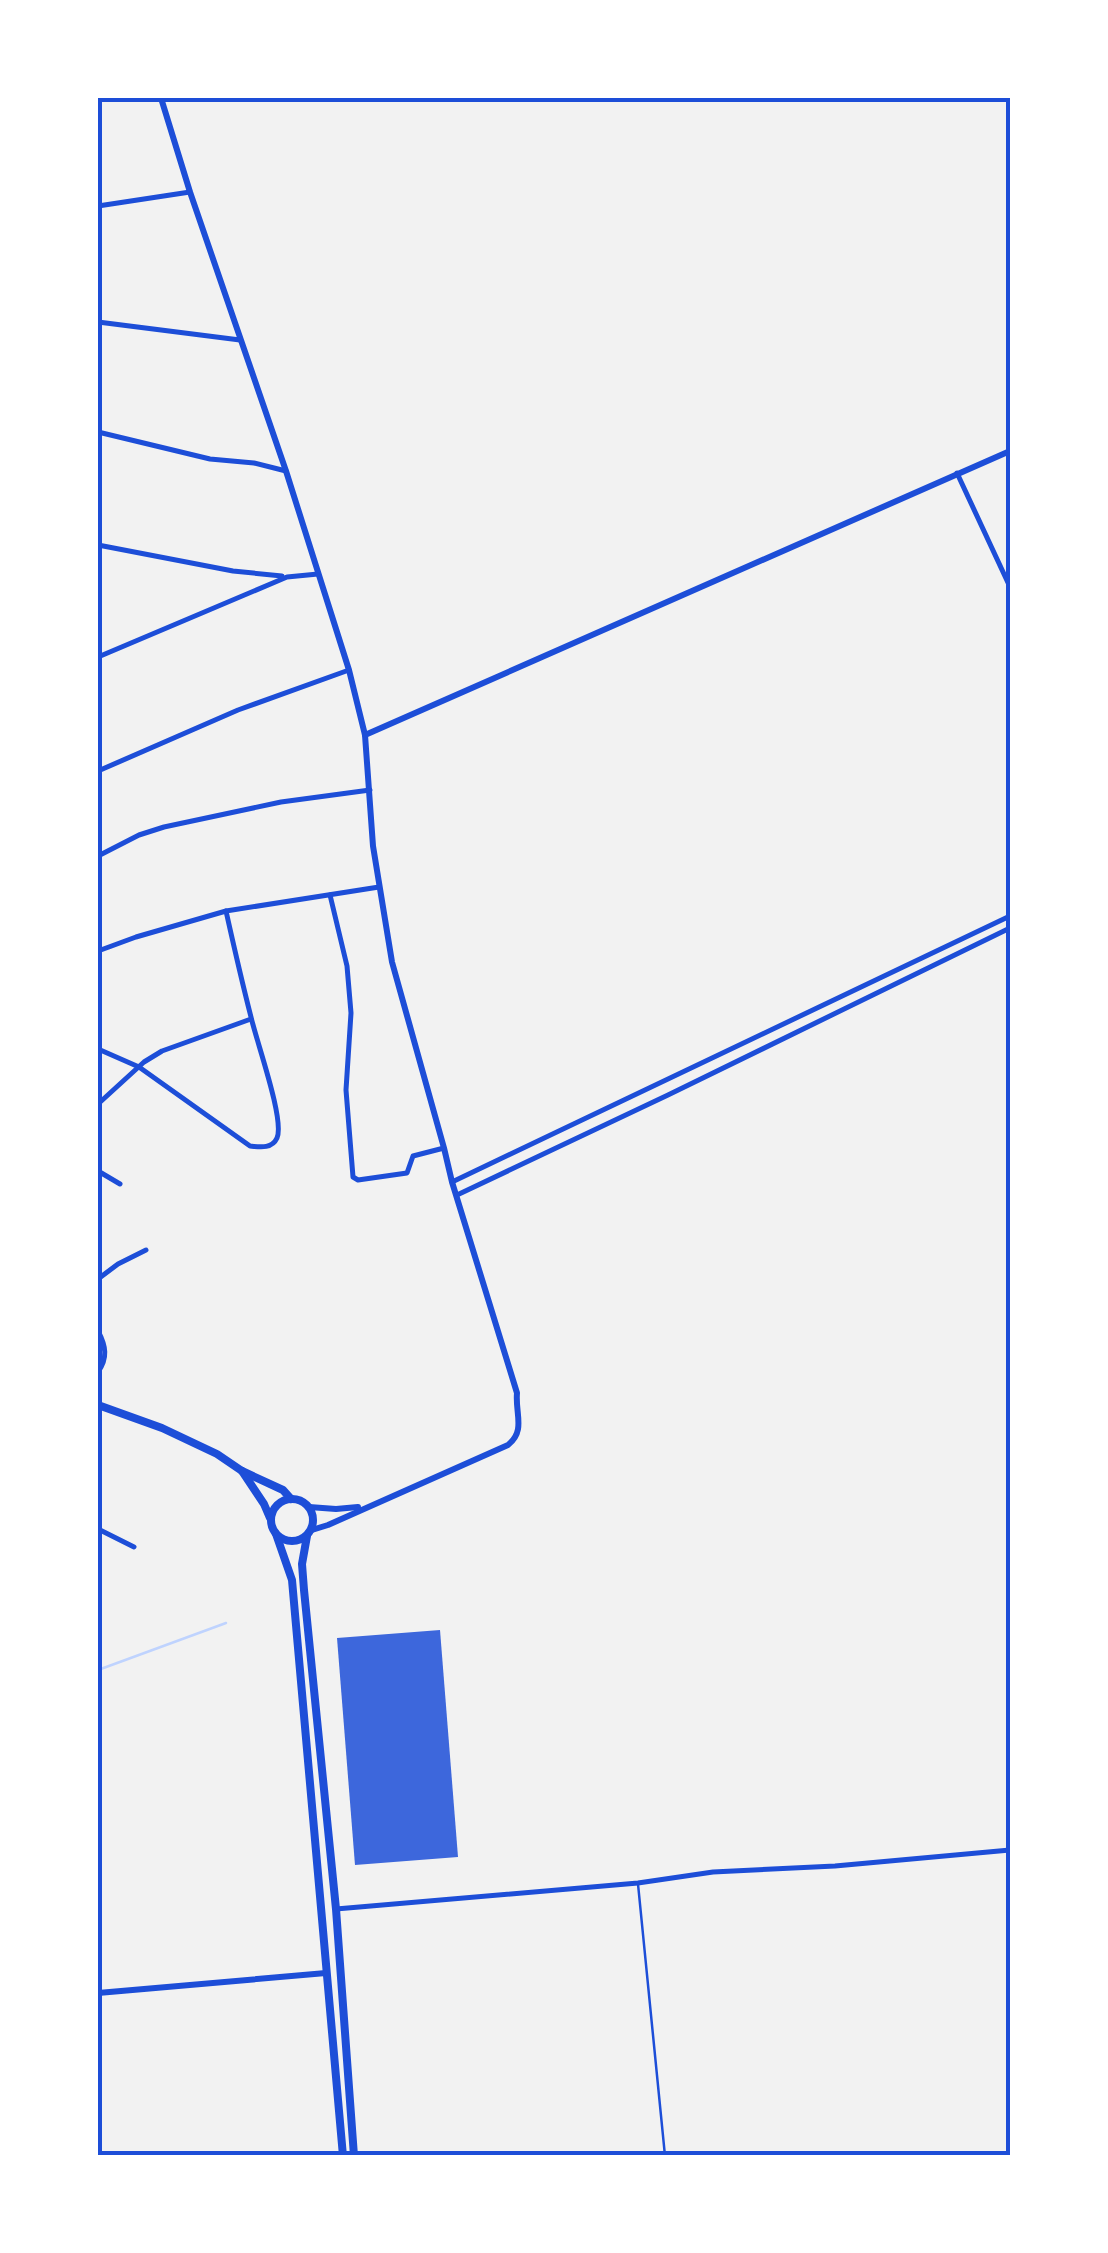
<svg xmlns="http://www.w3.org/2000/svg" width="1108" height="2253" font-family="'Playfair Display',serif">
  <rect width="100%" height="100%" fill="#f2f2f2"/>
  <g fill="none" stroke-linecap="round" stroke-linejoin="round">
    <polyline stroke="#bfd3fe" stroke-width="2.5" points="98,1670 226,1623"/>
  </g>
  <polygon fill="#3d67dc" points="440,1630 458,1857 355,1865 337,1638"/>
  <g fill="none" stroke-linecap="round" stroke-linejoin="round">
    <polyline stroke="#1d4ed8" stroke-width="2.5" points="638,1884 665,2156"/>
    <g stroke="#1d4ed8" stroke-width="5">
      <polyline points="98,206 190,192"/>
      <polyline points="98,322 240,340"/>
      <polyline points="98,432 210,459 254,463 286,471"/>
      <polyline points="957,473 1010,587"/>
      <polyline points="98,545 233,571 282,576"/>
      <polyline points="98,657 287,577 318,574"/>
      <polyline points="98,771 238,710 349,670"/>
      <polyline points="98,856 139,835 164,827 281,802 370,790"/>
      <polyline points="330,895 347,966 351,1013 346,1090 353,1177 358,1180 407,1173 413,1156 444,1148"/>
      <polyline points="98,951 136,937 226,911 379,887"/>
      <path d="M98,1049L139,1067L250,1146C260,1147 272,1149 277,1138C285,1120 256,1040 251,1017C242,982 234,947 226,911"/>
      <polyline points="98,1104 144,1062 162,1051 251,1019"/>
      <polyline points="98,1171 120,1184"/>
      <polyline points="452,1182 1010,916"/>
      <polyline points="457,1195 668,1095 1010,928"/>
      <polyline points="98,1279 118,1264 146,1250"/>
      <path d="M98,1331C106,1346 108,1358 98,1372"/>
      <polyline points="98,1529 134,1547"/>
      <polyline points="336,1909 638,1883 713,1872 835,1866 1010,1850"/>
    </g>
    <g stroke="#1d4ed8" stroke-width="6">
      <path d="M161,98L190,192L286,471L349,670L365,735L373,846L392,962L444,1148L452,1182L517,1393C515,1413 526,1431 508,1445L328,1525L312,1530"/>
      <polyline points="365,735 1010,451"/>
      <polyline points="309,1507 336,1509 358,1507"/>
      <polyline points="98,1993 326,1973"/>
    </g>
    <g stroke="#1d4ed8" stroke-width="8">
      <polyline points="98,1405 162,1428 217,1454 242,1471 283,1490 291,1499"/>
      <polyline points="242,1471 264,1504 270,1518"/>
      <circle cx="292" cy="1520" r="21"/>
      <polyline points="276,1534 292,1580 343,2156"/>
      <polyline points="307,1536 302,1564 304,1590 336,1909 354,2156"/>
    </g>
  </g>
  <rect width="1108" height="2253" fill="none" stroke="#ffffff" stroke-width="200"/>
  <rect x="100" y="100" width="908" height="2053" fill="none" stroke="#1d4ed8" stroke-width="4"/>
</svg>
